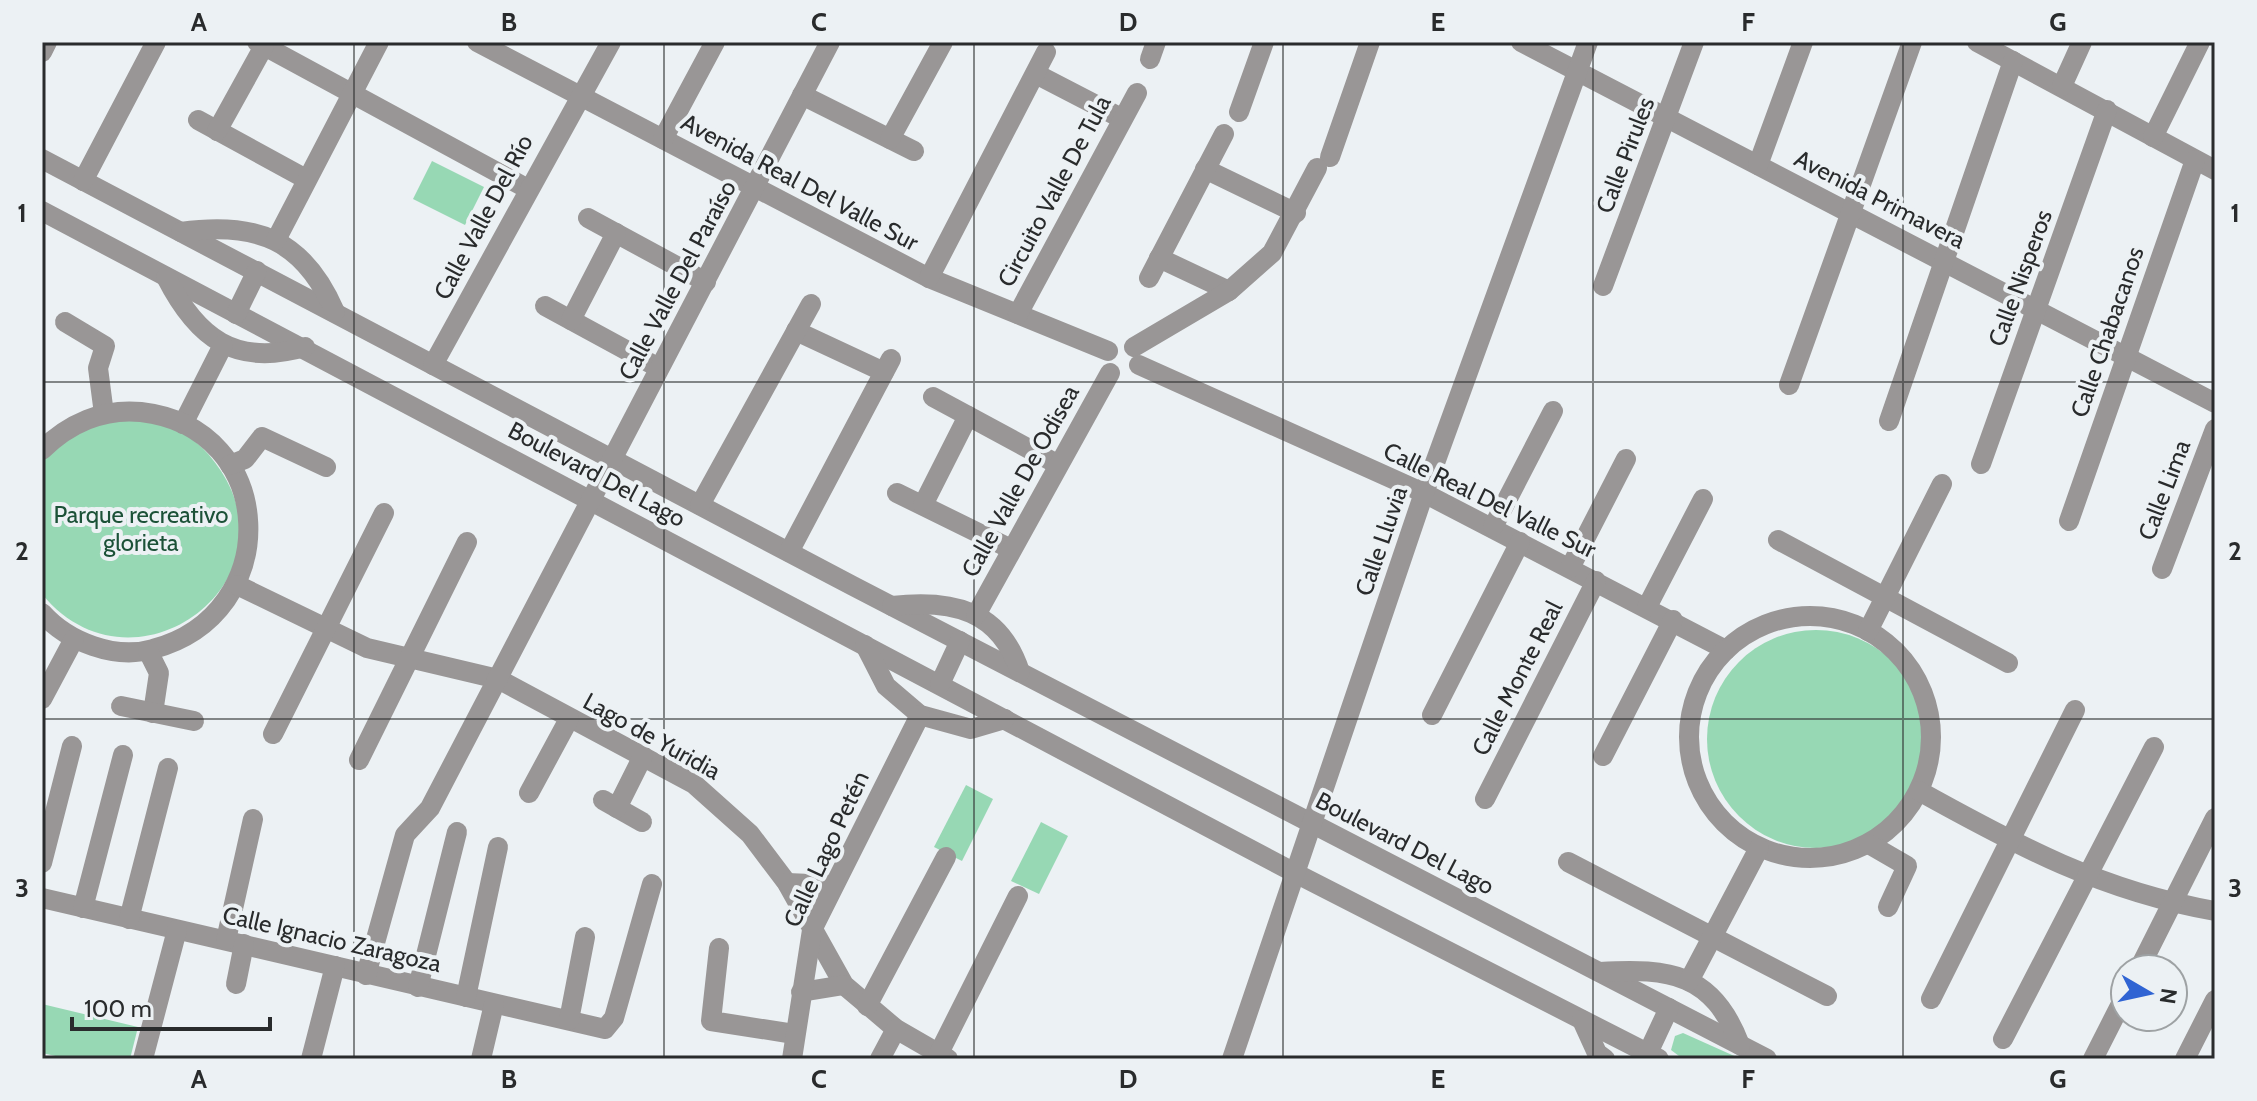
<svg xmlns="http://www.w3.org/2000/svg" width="2257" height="1101" font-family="Cabin,sans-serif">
  <rect width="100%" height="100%" fill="#ecf1f4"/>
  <g fill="#97d8b4">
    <polygon points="432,161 484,187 465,225 413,199"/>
    <path d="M106,419C123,419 146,416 161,422C188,432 206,448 221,471C296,586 131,703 42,594V460L59,442Z"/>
    <circle cx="1816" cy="739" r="109"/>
    <polygon points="966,785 993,799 962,861 934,847"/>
    <polygon points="1041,822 1068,836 1039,894 1011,881"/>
    <polygon points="42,1004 138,1027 130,1059 69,1059 42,1053"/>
    <polygon points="1683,1033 1741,1059 1683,1059 1671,1050 1675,1036"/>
  </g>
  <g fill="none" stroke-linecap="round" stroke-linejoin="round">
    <g stroke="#999696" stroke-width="20">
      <polyline points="257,42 528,189"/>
      <polyline points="477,42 929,278 1108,351"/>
      <polyline points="1521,42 2215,403"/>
      <polyline points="1977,42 2215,170"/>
      <polyline points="42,52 47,42"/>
      <polyline points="1150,59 1156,42"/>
      <polyline points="1036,74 1121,118"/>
      <polyline points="2062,86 2082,42"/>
      <polyline points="802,95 914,151"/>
      <polyline points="1239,112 1264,42"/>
      <polyline points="198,120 306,179"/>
      <polyline points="217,131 264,46"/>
      <polyline points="2153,137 2200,42"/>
      <polyline points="663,139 715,42"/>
      <polyline points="890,139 943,42"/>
      <polyline points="1330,157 1370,42"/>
      <polyline points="42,159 853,586 1767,1059"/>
      <polyline points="1758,165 1803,42"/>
      <polyline points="1205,169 1296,213"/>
      <polyline points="83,181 156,42"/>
      <polyline points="42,211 1297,874 1659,1059"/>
      <polyline points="588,218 706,282"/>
      <path d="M181,232C257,221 304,240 335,312"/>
      <polyline points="276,240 379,42"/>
      <polyline points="1159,258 1229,291"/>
      <path d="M166,277C197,338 235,367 305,347"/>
      <polyline points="929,278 1046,52"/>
      <polyline points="1149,278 1224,134"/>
      <polyline points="1603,286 1694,42"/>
      <polyline points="545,306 659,368"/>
      <polyline points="236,314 257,271"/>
      <polyline points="1018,314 1137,93"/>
      <polyline points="571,320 616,233"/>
      <polyline points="65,322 105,346 98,368 104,414"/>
      <polyline points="796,331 884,372"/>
      <polyline points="1134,347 1229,291 1272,253 1317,168"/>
      <polyline points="433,365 611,42"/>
      <polyline points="1139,365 1424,493 1726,650"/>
      <polyline points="1789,385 1912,42"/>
      <polyline points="933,397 1057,464"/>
      <polyline points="1889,421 2013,61"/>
      <polyline points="183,424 223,345"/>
      <path d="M42,450C68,424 103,408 141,412C279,428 285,614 153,649C115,660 68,642 42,613"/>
      <polyline points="1981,464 2107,110"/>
      <polyline points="230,465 245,459 262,437 326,467"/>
      <polyline points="897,493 1011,549"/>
      <polyline points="700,505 811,304"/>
      <polyline points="923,505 968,416"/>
      <polyline points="2069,521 2195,160"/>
      <polyline points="1493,527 1553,411"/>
      <polyline points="1778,540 2008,663"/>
      <polyline points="789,552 891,359"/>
      <polyline points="1570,568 1626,459"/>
      <polyline points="2162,569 2215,429"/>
      <polyline points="237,585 367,648 498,679 694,784 750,834 787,883 844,985 896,1029 948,1059"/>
      <path d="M892,606C952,599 1000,610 1020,672"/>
      <polyline points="1647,607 1703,499"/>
      <polyline points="976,615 1110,373"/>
      <circle cx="1810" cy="737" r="121"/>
      <polyline points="1868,631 1942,484"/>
      <polyline points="865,645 886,686 920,715 971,729 1005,719"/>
      <polyline points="148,651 159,673 153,713"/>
      <polyline points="940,684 960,641"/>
      <polyline points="42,699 74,639"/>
      <polyline points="121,706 194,721"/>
      <polyline points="1432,715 1520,542"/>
      <polyline points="273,734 384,513"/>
      <polyline points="1603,756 1673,620"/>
      <polyline points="359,760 467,542"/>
      <path d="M1919,791C2018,846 2102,891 2215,911"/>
      <polyline points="529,793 569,719"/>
      <polyline points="1485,799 1596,581"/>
      <polyline points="603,800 642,822"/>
      <polyline points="617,808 643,756"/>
      <polyline points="1869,844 1907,866 1888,907"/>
      <polyline points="1568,862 1827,996"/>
      <polyline points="42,863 72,746"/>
      <polyline points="787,883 834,885"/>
      <polyline points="42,898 605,1029 614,1018 652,884"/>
      <polyline points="83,908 123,755"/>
      <polyline points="129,919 168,768"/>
      <polyline points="226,940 253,819"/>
      <polyline points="719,948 711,1021 794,1034"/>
      <polyline points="2139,969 2215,818"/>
      <path d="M1600,972C1670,968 1713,973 1740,1045"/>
      <polyline points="366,975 405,835 430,808 830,42"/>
      <polyline points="1689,981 1759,848"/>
      <polyline points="236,984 244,944"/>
      <polyline points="418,987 457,832"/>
      <polyline points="801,992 844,985"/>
      <polyline points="466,997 498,847"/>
      <polyline points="1931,999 2075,710"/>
      <polyline points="867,1006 946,857"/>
      <polyline points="569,1020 585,937"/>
      <polyline points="1582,1020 1597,1053 1605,1059"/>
      <polyline points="2003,1039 2154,747"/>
      <polyline points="1648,1053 1669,1008"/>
      <polyline points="938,1055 1018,896"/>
      <polyline points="143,1059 177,930"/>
      <polyline points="311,1059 335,966"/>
      <polyline points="481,1059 494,1004"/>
      <polyline points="792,1059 812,930 920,715"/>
      <polyline points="880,1059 896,1029"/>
      <polyline points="1232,1059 1424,493 1588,42"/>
      <polyline points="2093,1059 2125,996"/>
      <polyline points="2185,1059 2215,1000"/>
    </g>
  </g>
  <path fill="none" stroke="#292b2c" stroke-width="2" stroke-opacity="0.55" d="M354,42V1059M664,42V1059M974,42V1059M1283,42V1059M1593,42V1059M1903,42V1059M42,382H2215M42,719H2215"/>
  <g text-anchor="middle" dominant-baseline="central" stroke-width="8" stroke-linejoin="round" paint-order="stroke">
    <g font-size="24" fill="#292b2c" stroke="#ecf1f4">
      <text transform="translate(1625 155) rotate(-69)">Calle Pirules</text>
      <text transform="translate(800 182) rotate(28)">Avenida Real Del Valle Sur</text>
      <text transform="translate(1054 191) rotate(-62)">Circuito Valle De Tula</text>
      <text transform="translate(1880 199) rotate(27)">Avenida Primavera</text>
      <text transform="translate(483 217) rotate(-62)">Calle Valle Del Río</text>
      <text transform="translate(2020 278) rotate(-70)">Calle Nisperos</text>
      <text transform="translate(677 280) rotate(-62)">Calle Valle Del Paraíso</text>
      <text transform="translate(2107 332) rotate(-71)">Calle Chabacanos</text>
      <text transform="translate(597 474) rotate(28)">Boulevard Del Lago</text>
      <text transform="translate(1020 481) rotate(-61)">Calle Valle De Odisea</text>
      <text transform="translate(2164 490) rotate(-69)">Calle Lima</text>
      <text transform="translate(1490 500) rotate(26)">Calle Real Del Valle Sur</text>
      <text transform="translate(1381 541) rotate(-71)">Calle Lluvia</text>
      <text transform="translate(1517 678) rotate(-63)">Calle Monte Real</text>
      <text transform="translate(652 736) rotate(29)">Lago de Yuridia</text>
      <text transform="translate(1405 843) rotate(27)">Boulevard Del Lago</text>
      <text transform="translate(826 849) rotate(-65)">Calle Lago Petén</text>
      <text transform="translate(332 939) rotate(13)">Calle Ignacio Zaragoza</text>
    </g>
    <g font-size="24" fill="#1c5238" stroke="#ecf1f4">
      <text x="141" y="514">Parque recreativo<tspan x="141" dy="28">glorieta</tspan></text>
    </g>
  </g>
  <rect width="2257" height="1101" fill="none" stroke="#ecf1f4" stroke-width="88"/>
  <g transform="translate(2149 993) rotate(99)"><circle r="38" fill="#ecf1f4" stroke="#9ea2a4" stroke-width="2"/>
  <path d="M0-6L14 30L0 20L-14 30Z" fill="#3064d3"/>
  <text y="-12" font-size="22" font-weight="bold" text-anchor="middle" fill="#292b2c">N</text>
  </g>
  <path d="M72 1017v12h198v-12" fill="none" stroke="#292b2c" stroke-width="4"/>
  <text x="84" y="1017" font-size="24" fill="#292b2c" stroke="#ecf1f4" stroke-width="6" paint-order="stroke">100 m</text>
  <rect x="44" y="44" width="2169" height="1013" fill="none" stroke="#292b2c" stroke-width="3"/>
  <g font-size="26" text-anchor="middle" font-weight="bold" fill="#292b2c">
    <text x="199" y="31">A</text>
    <text x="509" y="31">B</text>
    <text x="819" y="31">C</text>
    <text x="1128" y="31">D</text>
    <text x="1438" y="31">E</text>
    <text x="1748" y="31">F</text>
    <text x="2058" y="31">G</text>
    <text x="22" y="222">1</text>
    <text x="2235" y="222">1</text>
    <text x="22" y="560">2</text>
    <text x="2235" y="560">2</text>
    <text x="22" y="897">3</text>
    <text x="2235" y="897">3</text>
    <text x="199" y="1088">A</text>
    <text x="509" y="1088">B</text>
    <text x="819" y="1088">C</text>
    <text x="1128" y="1088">D</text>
    <text x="1438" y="1088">E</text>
    <text x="1748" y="1088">F</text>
    <text x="2058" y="1088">G</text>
  </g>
</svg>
